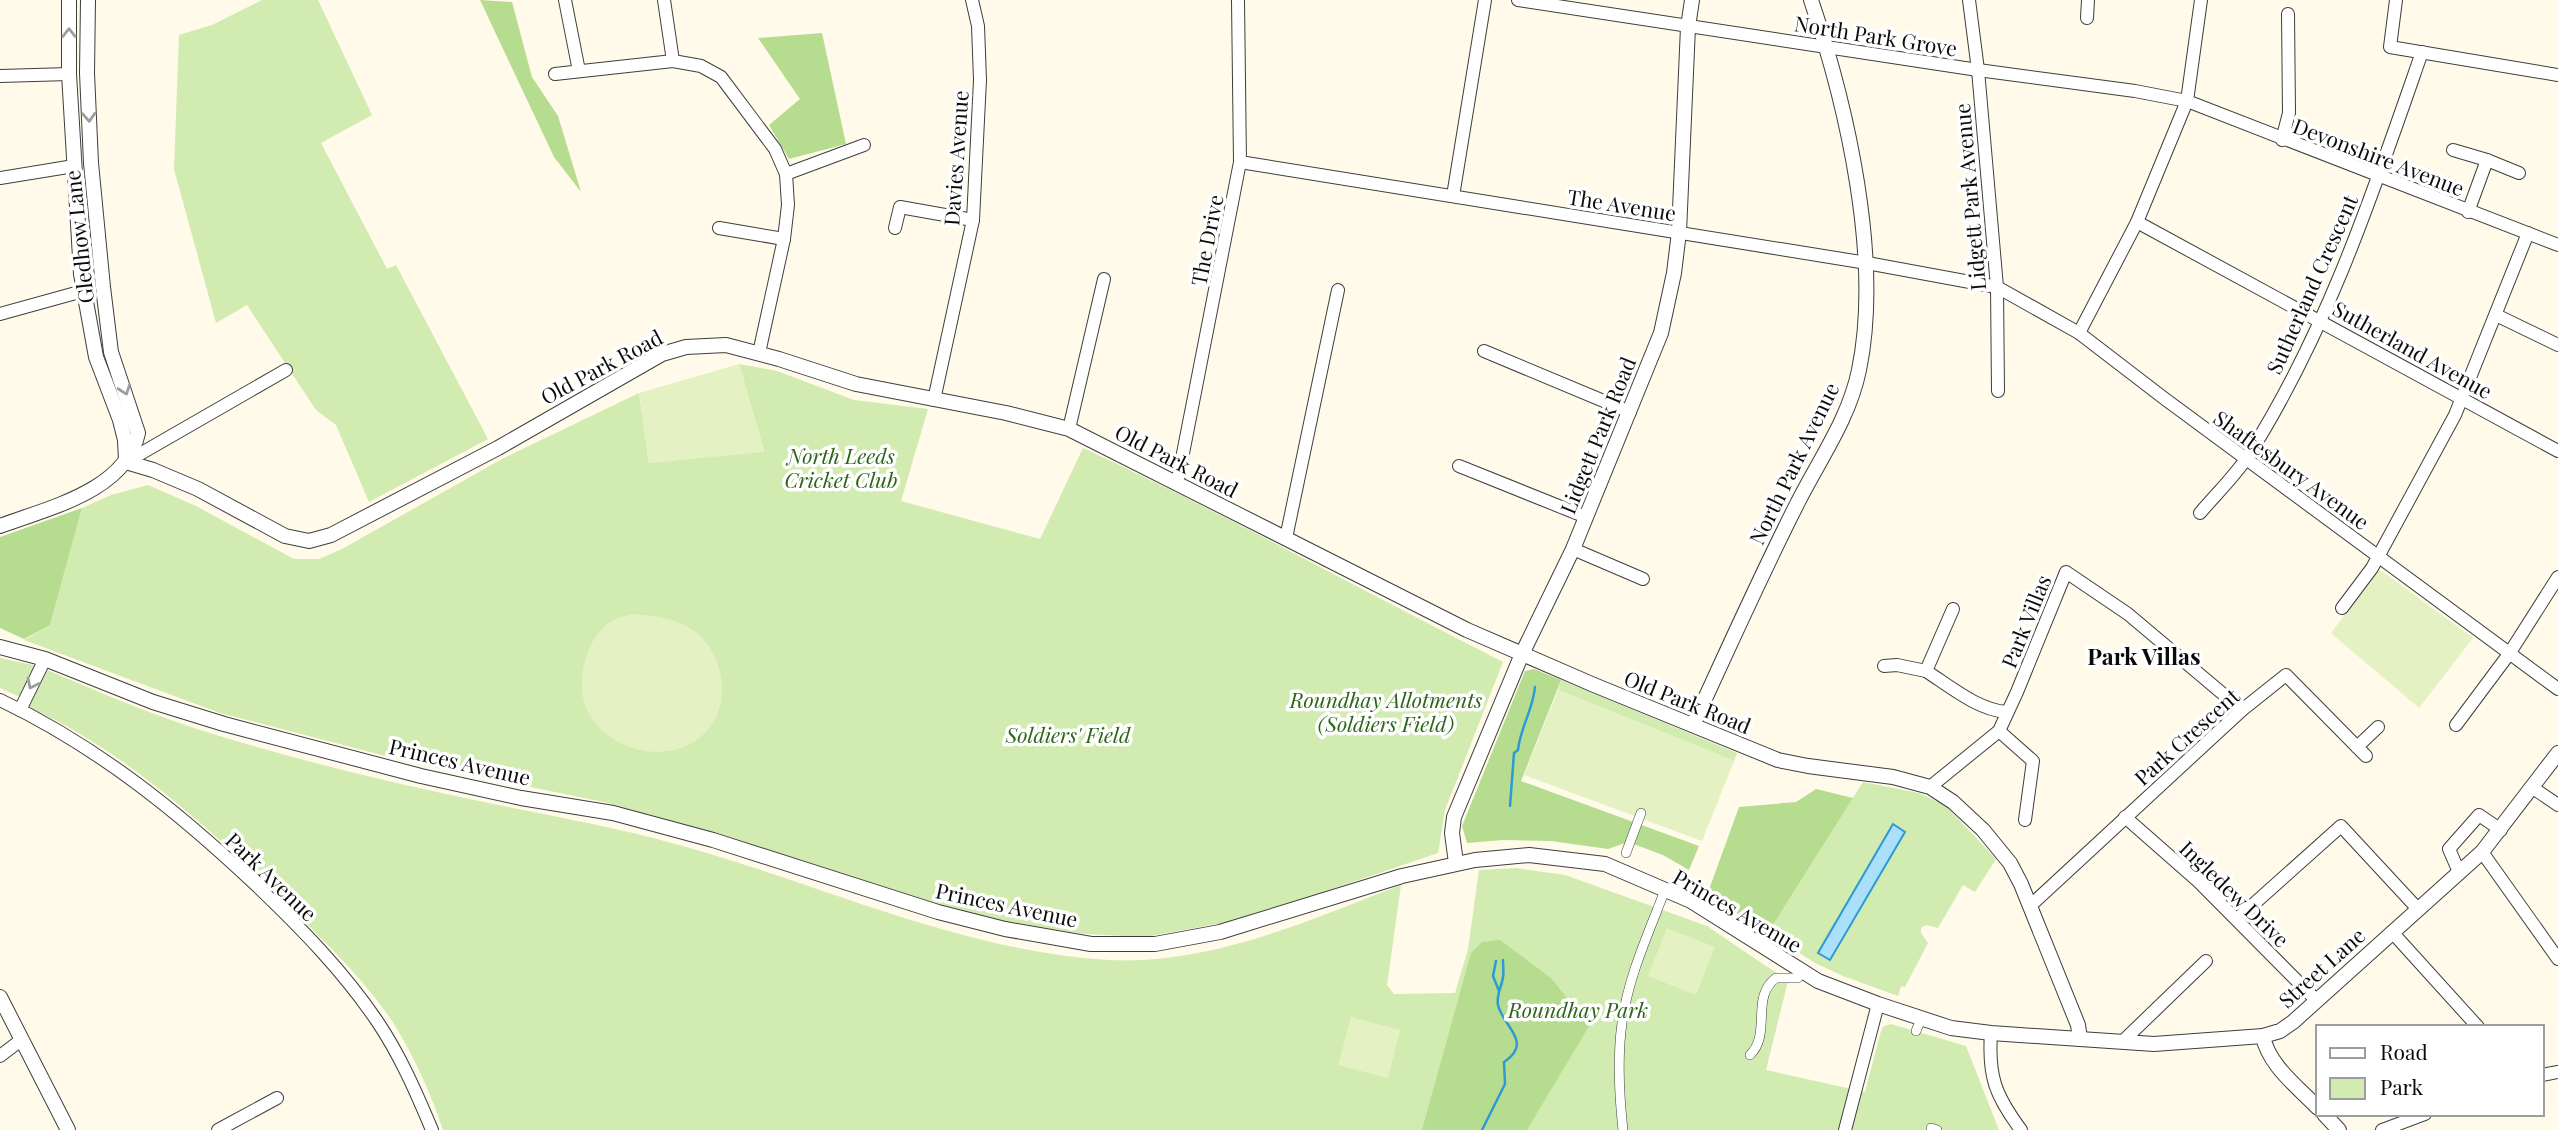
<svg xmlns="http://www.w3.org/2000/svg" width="2558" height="1130" font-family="'Playfair Display',serif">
  <rect width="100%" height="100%" fill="#fffae9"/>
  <g fill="#d2ebb1">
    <polygon points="262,0 318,0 372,115 321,143 387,269 396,265 488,439 369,502 336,425 316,410 247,305 216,323 174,169 179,35 212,25"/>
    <path d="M739,364L777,371L854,400L928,409L901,501L1040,539L1083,448C1225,514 1363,591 1503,662L1445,810L1438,853L1244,919L1145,937L1085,934L1002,922L940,905L802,860L608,803L405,761L220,713L24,640L50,625L82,508L111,495L148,485L196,506L294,559H319L342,549L502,459L639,393L649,463L764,451Z"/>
    <polygon points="0,658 33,665 35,670 22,695 18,696 0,688"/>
    <path d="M47,670C92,689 138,709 185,725C276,755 371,778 465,798C537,814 608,825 679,845C821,884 960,951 1109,960C1210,965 1308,921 1401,885L1387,985L1394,994L1455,993L1468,949L1479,870L1516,868L1565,875L1707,926L1788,981L1766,1070L1865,1092L1881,1031L1884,1026L1891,1024L1966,1046L1999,1130H443C431,1093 414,1057 394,1024C369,985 329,946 296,913C216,834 132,755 29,707Z"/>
    <polygon points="1561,680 1737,753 1734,761 1558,690"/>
    <polygon points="1863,782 1919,793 1945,805 1996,859 1975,892 1963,885 1938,928 1926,925 1921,928 1921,933 1928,943 1905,987 1901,986 1898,996 1843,976 1815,963 1768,933"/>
  </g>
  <g fill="#b6dd8f">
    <polygon points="480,0 512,2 532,77 558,116 581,192 554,157"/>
    <polygon points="822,33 846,144 789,159 769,125 800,99 758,38"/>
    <polygon points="82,508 50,625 24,639 0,628 0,537"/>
    <polygon points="1534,669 1561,680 1521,781 1699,846 1689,870 1663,855 1628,842 1608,849 1551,841 1503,840 1467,843 1462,826 1525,671"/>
    <polygon points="1816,789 1853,798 1768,933 1707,895 1739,807 1796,802"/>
    <polygon points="1500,940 1551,978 1576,1009 1594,1018 1527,1130 1422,1130 1471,953 1482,942"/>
  </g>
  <g fill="#e4f2c3">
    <polygon points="739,364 764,452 649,463 639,393"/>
    <polygon points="2379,569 2473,638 2419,708 2331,633"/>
    <path d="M633,614C653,616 672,617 690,628C729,653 736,718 692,743C656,763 606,748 587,710C576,687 584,648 601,630C610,619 620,617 633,614Z"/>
    <polygon points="1558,690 1734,761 1702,841 1524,775"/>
    <polygon points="1667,928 1715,947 1696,995 1648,976"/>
    <polygon points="1351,1017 1400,1030 1388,1078 1338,1065"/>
  </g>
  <polygon fill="#aae0fa" stroke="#2d9ad5" stroke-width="2" points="1893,824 1905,832 1830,960 1818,953"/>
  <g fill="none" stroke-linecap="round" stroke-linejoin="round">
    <g stroke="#2d9ad5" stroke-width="2.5">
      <path d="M1510,806L1514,753L1518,750C1520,728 1533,710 1535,687"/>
      <polyline points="1496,961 1493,976 1499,991"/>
      <path d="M1482,1130L1505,1084L1504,1062C1534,1042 1503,1027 1498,1005C1496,995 1502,986 1503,977C1504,972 1503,966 1503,960"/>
    </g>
    <g stroke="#3e3e3e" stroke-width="10">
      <g id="pedestrian">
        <polyline points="1626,853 1641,813"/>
        <polyline points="1916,1031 1921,1019"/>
        <path d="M1750,1055C1772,1033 1750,997 1776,978H1798"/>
        <polyline points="1931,1128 1937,1130"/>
        <path d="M1623,1130C1619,1094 1617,1059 1622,1023C1628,977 1649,932 1665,890"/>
      </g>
    </g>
    <g stroke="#3e3e3e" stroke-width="14">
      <g id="minor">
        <polyline points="565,0 579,71"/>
        <polyline points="664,0 673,61"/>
        <polyline points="1518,0 1978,70 2135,91 2187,101 2558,245"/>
        <polyline points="1969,0 1978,70 1997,287 1998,391"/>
        <polyline points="2396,0 2390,47 2558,75"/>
        <polyline points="2087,18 2088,0"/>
        <polyline points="555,74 673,61 701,66 721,77 775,149 786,174 788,205 784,239 759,353"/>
        <polyline points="0,76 69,74"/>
        <polyline points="2282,140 2289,113 2288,14"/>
        <polyline points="2453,150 2487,160 2519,173"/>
        <polyline points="1240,162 1867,263 1997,287 2079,333 2165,399 2558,689"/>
        <polyline points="786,174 864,145"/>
        <polyline points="0,178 74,166"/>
        <polyline points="1453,196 1485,0"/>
        <polyline points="2468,212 2487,160"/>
        <polyline points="2137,222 2558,451"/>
        <polyline points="719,228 784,239"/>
        <polyline points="895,228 900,207 973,220"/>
        <polyline points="0,314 83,291"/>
        <polyline points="2496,315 2558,345"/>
        <polyline points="2079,333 2137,222 2187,101 2201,0"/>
        <polyline points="1484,351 1630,412"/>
        <polyline points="934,400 973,220 980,80 978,26 972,0"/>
        <polyline points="1069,429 1104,279"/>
        <polyline points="126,462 286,370"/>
        <polyline points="1459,466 1586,517"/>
        <polyline points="1177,484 1240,162 1238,0"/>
        <path d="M2200,513C2216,494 2235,476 2248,456C2327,332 2374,190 2422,52"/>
        <polyline points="1286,538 1338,290"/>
        <polyline points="1573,549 1643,579"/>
        <polyline points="2342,608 2372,568 2455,415 2528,233"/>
        <path d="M1953,609L1926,671C1951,687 1978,710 2007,712"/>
        <polyline points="1884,666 1897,665 1926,671"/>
        <path d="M0,700C97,746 180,813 257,886C301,928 343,971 377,1021C400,1055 416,1092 432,1130"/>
        <polyline points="20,710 45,659"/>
        <polyline points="2456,725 2509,654 2558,577"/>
        <polyline points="1999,731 2033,761 2025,820"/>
        <polyline points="2357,747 2378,727"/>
        <polyline points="1930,787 1999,731 2017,692 2066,572 2128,614 2242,710"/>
        <polyline points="2533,788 2558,805"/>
        <polyline points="2125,817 2199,882 2316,1000"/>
        <polyline points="2482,852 2558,959"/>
        <polyline points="2459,872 2449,849 2479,815 2501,830"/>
        <polyline points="2031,905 2242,710 2286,675 2366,756"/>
        <polyline points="2237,919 2341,826 2417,908"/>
        <polyline points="2392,932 2478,1027"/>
        <path d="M1991,1033C1988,1076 1995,1095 2021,1130"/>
        <polyline points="2122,1042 2206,961"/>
        <polyline points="0,1056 21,1040"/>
        <polyline points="2542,1075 2558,1072"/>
        <polyline points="218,1130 277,1098"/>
        <polyline points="1845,1130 1878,1004"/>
        <polyline points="2382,1130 2425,1114"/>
      </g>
    </g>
    <g stroke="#3e3e3e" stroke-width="16">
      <g id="tertiary">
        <polyline points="69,0 69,74 81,274 96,357 120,420 125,440 126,461"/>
        <polyline points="126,462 153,470 198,489 285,536 309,541 331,535 498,448 662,354 686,347 726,345 779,359 856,384 1006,413 1069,429 1467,630 1594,685 1778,760 1808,766 1893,777 1930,787 1953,802 1983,830 2010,863 2021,884 2078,1025 2080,1039"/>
        <path d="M0,526C48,508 126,491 138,433L111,352L103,287L91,163L87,73L88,0"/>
        <polyline points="0,647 45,659 153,702 224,724 421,776 521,798 613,813 713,840 938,912 1005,929 1091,944 1155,944 1220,932 1402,876 1475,860 1529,855 1605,864 1691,901 1818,981 1878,1004 1951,1028 1991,1033 2154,1044 2263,1036 2280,1031 2293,1022 2482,852 2558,753"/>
        <path d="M1693,725C1727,651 1760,577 1797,504C1819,460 1849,419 1859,370C1882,259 1847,106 1811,0"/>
        <polyline points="1456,863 1452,833 1454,817 1522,654 1573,549 1661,333 1674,273 1679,232 1688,27 1692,0"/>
        <polyline points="0,997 68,1130"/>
        <path d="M2263,1036C2268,1065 2299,1088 2318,1108"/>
        <polyline points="2324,1114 2339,1130"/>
      </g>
    </g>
    <use href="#pedestrian" stroke="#fff" stroke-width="9"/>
    <use href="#minor" stroke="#fff" stroke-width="12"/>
    <use href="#tertiary" stroke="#fff" stroke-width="14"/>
  </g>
  <defs><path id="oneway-chevron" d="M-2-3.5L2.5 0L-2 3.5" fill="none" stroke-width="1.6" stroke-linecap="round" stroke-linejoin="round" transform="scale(1.75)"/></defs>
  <g stroke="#9d9d9d">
    <use href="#oneway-chevron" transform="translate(69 33) rotate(-90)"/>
    <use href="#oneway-chevron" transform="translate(89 117) rotate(87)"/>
    <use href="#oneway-chevron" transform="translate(125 390) rotate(70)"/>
    <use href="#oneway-chevron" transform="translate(32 684) rotate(116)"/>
  </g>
  <g text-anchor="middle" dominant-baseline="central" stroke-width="7" stroke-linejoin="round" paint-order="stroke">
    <g font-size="21" fill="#0b0b0b" stroke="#fff">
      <text transform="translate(1876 35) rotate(9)">North Park Grove</text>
      <text transform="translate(2379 156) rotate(21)">Devonshire Avenue</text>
      <text transform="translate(955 158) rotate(-86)">Davies Avenue</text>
      <text transform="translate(1969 197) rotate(-95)">Lidgett Park Avenue</text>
      <text transform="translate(1622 204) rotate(9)">The Avenue</text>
      <text transform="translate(78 237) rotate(-96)">Gledhow Lane</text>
      <text transform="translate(1206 240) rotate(-79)">The Drive</text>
      <text transform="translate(2311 284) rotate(-66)">Sutherland Crescent</text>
      <text transform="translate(2413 349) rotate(29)">Sutherland Avenue</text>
      <text transform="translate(601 366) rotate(-28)">Old Park Road</text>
      <text transform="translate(1597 435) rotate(-68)">Lidgett Park Road</text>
      <text transform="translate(1177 460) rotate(27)">Old Park Road</text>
      <text transform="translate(1793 463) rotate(-64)">North Park Avenue</text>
      <text transform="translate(2292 469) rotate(36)">Shaftesbury Avenue</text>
      <text transform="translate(2025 621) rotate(-68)">Park Villas</text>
      <text transform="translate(1688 701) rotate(22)">Old Park Road</text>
      <text transform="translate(2186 736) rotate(-42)">Park Crescent</text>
      <text transform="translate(460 761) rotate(13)">Princes Avenue</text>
      <text transform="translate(272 876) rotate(44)">Park Avenue</text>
      <text transform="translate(2235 893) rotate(44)">Ingledew Drive</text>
      <text transform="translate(1007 904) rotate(12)">Princes Avenue</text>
      <text transform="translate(1738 910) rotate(30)">Princes Avenue</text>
      <text transform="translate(2321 967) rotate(-42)">Street Lane</text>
    </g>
    <g font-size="21" font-style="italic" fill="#2c6518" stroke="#fff">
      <text x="841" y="455">North Leeds<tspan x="841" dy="24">Cricket Club</tspan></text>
      <text x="1386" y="699">Roundhay Allotments<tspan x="1386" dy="24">(Soldiers Field)</tspan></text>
      <text x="1068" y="734">Soldiers' Field</text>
      <text x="1578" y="1009">Roundhay Park</text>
    </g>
    <g font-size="23" font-weight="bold" fill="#0b0b0b" stroke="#fff">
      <text x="2144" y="655">Park Villas</text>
    </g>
  </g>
  <rect x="2316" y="1025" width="228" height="91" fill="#ffffff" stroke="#9d9d9d" stroke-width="2"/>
  <rect x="2330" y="1048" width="35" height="10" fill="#ffffff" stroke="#9d9d9d" stroke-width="2"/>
  <text x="2380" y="1060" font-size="21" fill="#0b0b0b">Road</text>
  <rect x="2330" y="1078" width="35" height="21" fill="#d2ebb1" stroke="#9d9d9d" stroke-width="2"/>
  <text x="2380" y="1095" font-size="21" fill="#0b0b0b">Park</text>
</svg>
